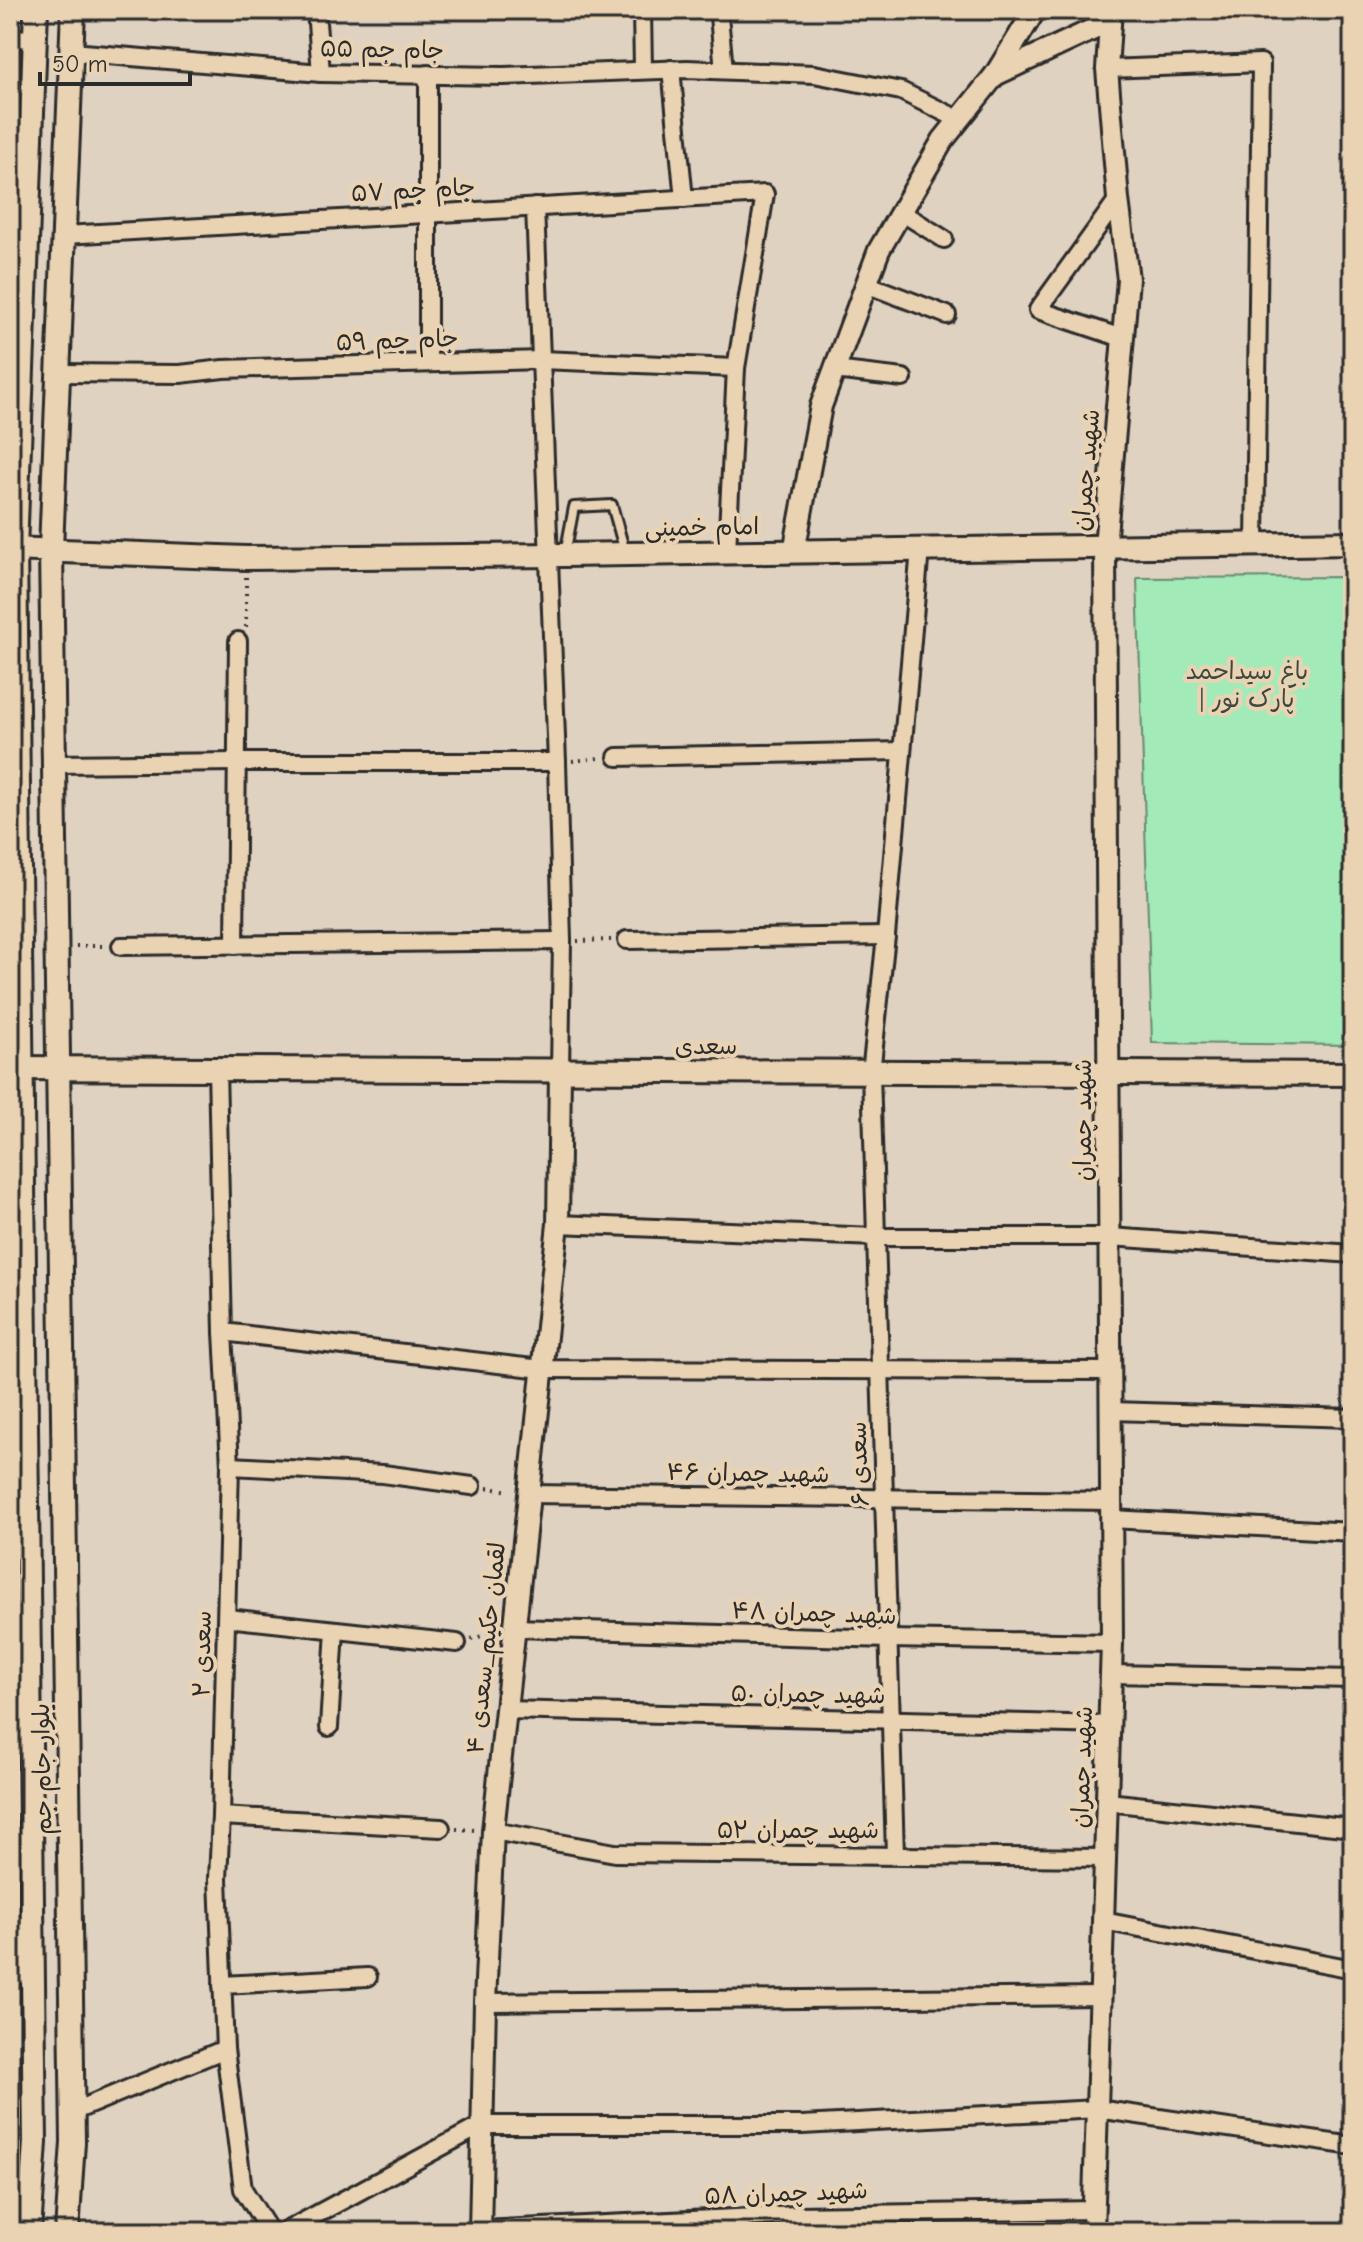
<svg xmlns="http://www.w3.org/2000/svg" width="1363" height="2242" font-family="'Comic Neue','Playpen Sans Arabic',sans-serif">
  <rect width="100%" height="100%" fill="#e0d2c1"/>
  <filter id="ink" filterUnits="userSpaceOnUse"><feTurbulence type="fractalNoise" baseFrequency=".0125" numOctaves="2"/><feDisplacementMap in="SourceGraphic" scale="16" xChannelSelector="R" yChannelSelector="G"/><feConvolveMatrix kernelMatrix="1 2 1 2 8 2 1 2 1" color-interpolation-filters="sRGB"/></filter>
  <g filter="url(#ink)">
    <polygon fill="#a2eab7" stroke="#668a71" stroke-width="2" points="1353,577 1353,1045 1152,1043 1137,578"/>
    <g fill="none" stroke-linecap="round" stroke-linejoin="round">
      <g stroke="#2b2b2b" stroke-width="14">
        <polyline id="service" points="565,554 574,507 612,505 625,552"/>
      </g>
      <g stroke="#2b2b2b" stroke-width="22">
        <g id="minor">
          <polyline points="316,10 321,73"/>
          <polyline points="642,10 643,70"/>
          <polyline points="719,16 724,70"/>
          <polyline points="10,38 35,39"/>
          <polyline points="72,52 321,73 503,76 687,69 814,74 901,91 960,120"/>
          <polyline points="671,69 684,199"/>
          <polyline points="1107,69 1261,63 1255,544"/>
          <polyline points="428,74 428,362"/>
          <polyline points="10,157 30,158"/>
          <polyline points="1118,199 1038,310 1122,338"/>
          <polyline points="535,207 557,762 562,941 560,1072"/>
          <polyline points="901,212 944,239"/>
          <polyline points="65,235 765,194 736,368 727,552"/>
          <polyline points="866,284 947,315"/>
          <polyline points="834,370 903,378"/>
          <polyline points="60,373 180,374 223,369 541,360 736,368"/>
          <polyline points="617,757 902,751"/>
          <polyline points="55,764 237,762 557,762"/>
          <polyline points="627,940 886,936"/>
          <polyline points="235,945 238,641"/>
          <polyline points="121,946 562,941"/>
          <polyline points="217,1068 223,1332 230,1466 221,1816 218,1879 225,2049 243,2189 270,2232"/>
          <polyline points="558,1224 876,1237 1110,1237 1353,1254"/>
          <polyline points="223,1332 542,1369 1110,1371"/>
          <polyline points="1111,1411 1353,1418"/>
          <polyline points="230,1466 383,1474 472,1486"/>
          <polyline points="529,1494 1111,1501"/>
          <polyline points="1111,1519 1353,1532"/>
          <polyline points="227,1618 457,1643"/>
          <polyline points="514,1628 889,1639 1112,1643"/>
          <polyline points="1111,1674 1353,1679"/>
          <polyline points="506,1710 1109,1725"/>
          <polyline points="329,1727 335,1630"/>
          <polyline points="1107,1802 1353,1828"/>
          <polyline points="221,1816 441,1828"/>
          <polyline points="493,1831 615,1853 1105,1858"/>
          <polyline points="895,1854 871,1073 886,936 920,549"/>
          <polyline points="1103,1921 1353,1969"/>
          <polyline points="10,1975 33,1974"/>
          <polyline points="222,1985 368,1977"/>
          <polyline points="485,2002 1101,1996"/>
          <polyline points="72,2112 225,2049"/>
          <polyline points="10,2190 32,2189"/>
          <polyline points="480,2230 797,2215 1094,2210"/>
          <polyline points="284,2232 482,2125 802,2125 1097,2109 1353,2146"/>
        </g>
      </g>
      <g stroke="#2b2b2b" stroke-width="26">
        <g id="tertiary">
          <polyline points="995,75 1109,22"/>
          <polyline points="794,552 821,406 879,250 943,140 995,75 1035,10"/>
          <polyline points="480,2232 485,2002 493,1831 558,1224 560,1072"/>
          <polyline points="1093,2232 1112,1643 1105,547 1128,279 1118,199 1107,69 1111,10"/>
        </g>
      </g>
      <g stroke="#2b2b2b" stroke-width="28">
        <g id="secondary">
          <polyline points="10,549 246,558 565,555 1353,543"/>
          <polyline points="10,1068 1353,1074"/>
          <polyline points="29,2232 35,2142 15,549 36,10"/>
          <polyline points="67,2232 73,2142 51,549 73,10"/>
        </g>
      </g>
      <g stroke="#2b2b2b" stroke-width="4" stroke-dasharray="2 6" stroke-linecap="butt">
        <polyline points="246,627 246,576"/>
        <polyline points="572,761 599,758"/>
        <polyline points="577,941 612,940"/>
        <polyline points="76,946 103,946"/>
        <polyline points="487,1488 510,1491"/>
        <polyline points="471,1639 497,1632"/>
        <polyline points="456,1829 475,1830"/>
      </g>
      <use href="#service" stroke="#ead3b3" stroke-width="8"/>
      <use href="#minor" stroke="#ead3b3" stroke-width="16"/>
      <use href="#tertiary" stroke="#ead3b3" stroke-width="20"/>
      <use href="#secondary" stroke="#ead3b3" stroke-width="22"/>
    </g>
  </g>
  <g text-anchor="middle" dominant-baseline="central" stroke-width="8" stroke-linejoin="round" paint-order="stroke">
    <g font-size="24" fill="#2b2b2b" stroke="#ead3b3">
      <text transform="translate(382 49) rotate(1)">جام جم ۵۵</text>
      <text transform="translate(413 190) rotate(-3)">جام جم ۵۷</text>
      <text transform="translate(397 340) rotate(-2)">جام جم ۵۹</text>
      <text transform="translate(1086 470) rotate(-85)">شهید چمران</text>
      <text transform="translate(702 527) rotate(-1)">امام خمینی</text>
      <text x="706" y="1046">سعدی</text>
      <text transform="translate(1083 1120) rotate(-90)">شهید چمران</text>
      <text transform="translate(859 1464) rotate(-92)">سعدی ۶</text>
      <text transform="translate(748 1473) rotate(1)">شهید چمران ۴۶</text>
      <text transform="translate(814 1613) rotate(2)">شهید چمران ۴۸</text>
      <text transform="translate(486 1648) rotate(-84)">لقمان حکیم_سعدی ۴</text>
      <text transform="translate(202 1654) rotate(-89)">سعدی ۲</text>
      <text transform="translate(808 1694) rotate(1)">شهید چمران ۵۰</text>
      <text transform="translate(1082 1767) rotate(-88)">شهید چمران</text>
      <text transform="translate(42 1769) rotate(-91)">بلوار جام جم</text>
      <text x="798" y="1830">شهید چمران ۵۲</text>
      <text transform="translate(786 2193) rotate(-2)">شهید چمران ۵۸</text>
    </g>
    <g font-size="24" fill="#3d4840" stroke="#ead3b3">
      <text x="1247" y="671">باغ سیداحمد<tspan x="1247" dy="28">| پارک نور</tspan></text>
    </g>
  </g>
  <rect width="1363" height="2242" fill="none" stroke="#ead3b3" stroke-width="40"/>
  <rect x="20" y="20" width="1323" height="2202" fill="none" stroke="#2b2b2b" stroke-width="3" filter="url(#ink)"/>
  <path d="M40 72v12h150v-12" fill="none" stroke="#2b2b2b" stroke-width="4"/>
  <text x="52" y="72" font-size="24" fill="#2b2b2b" stroke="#ead3b3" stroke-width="6" paint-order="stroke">50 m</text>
</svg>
